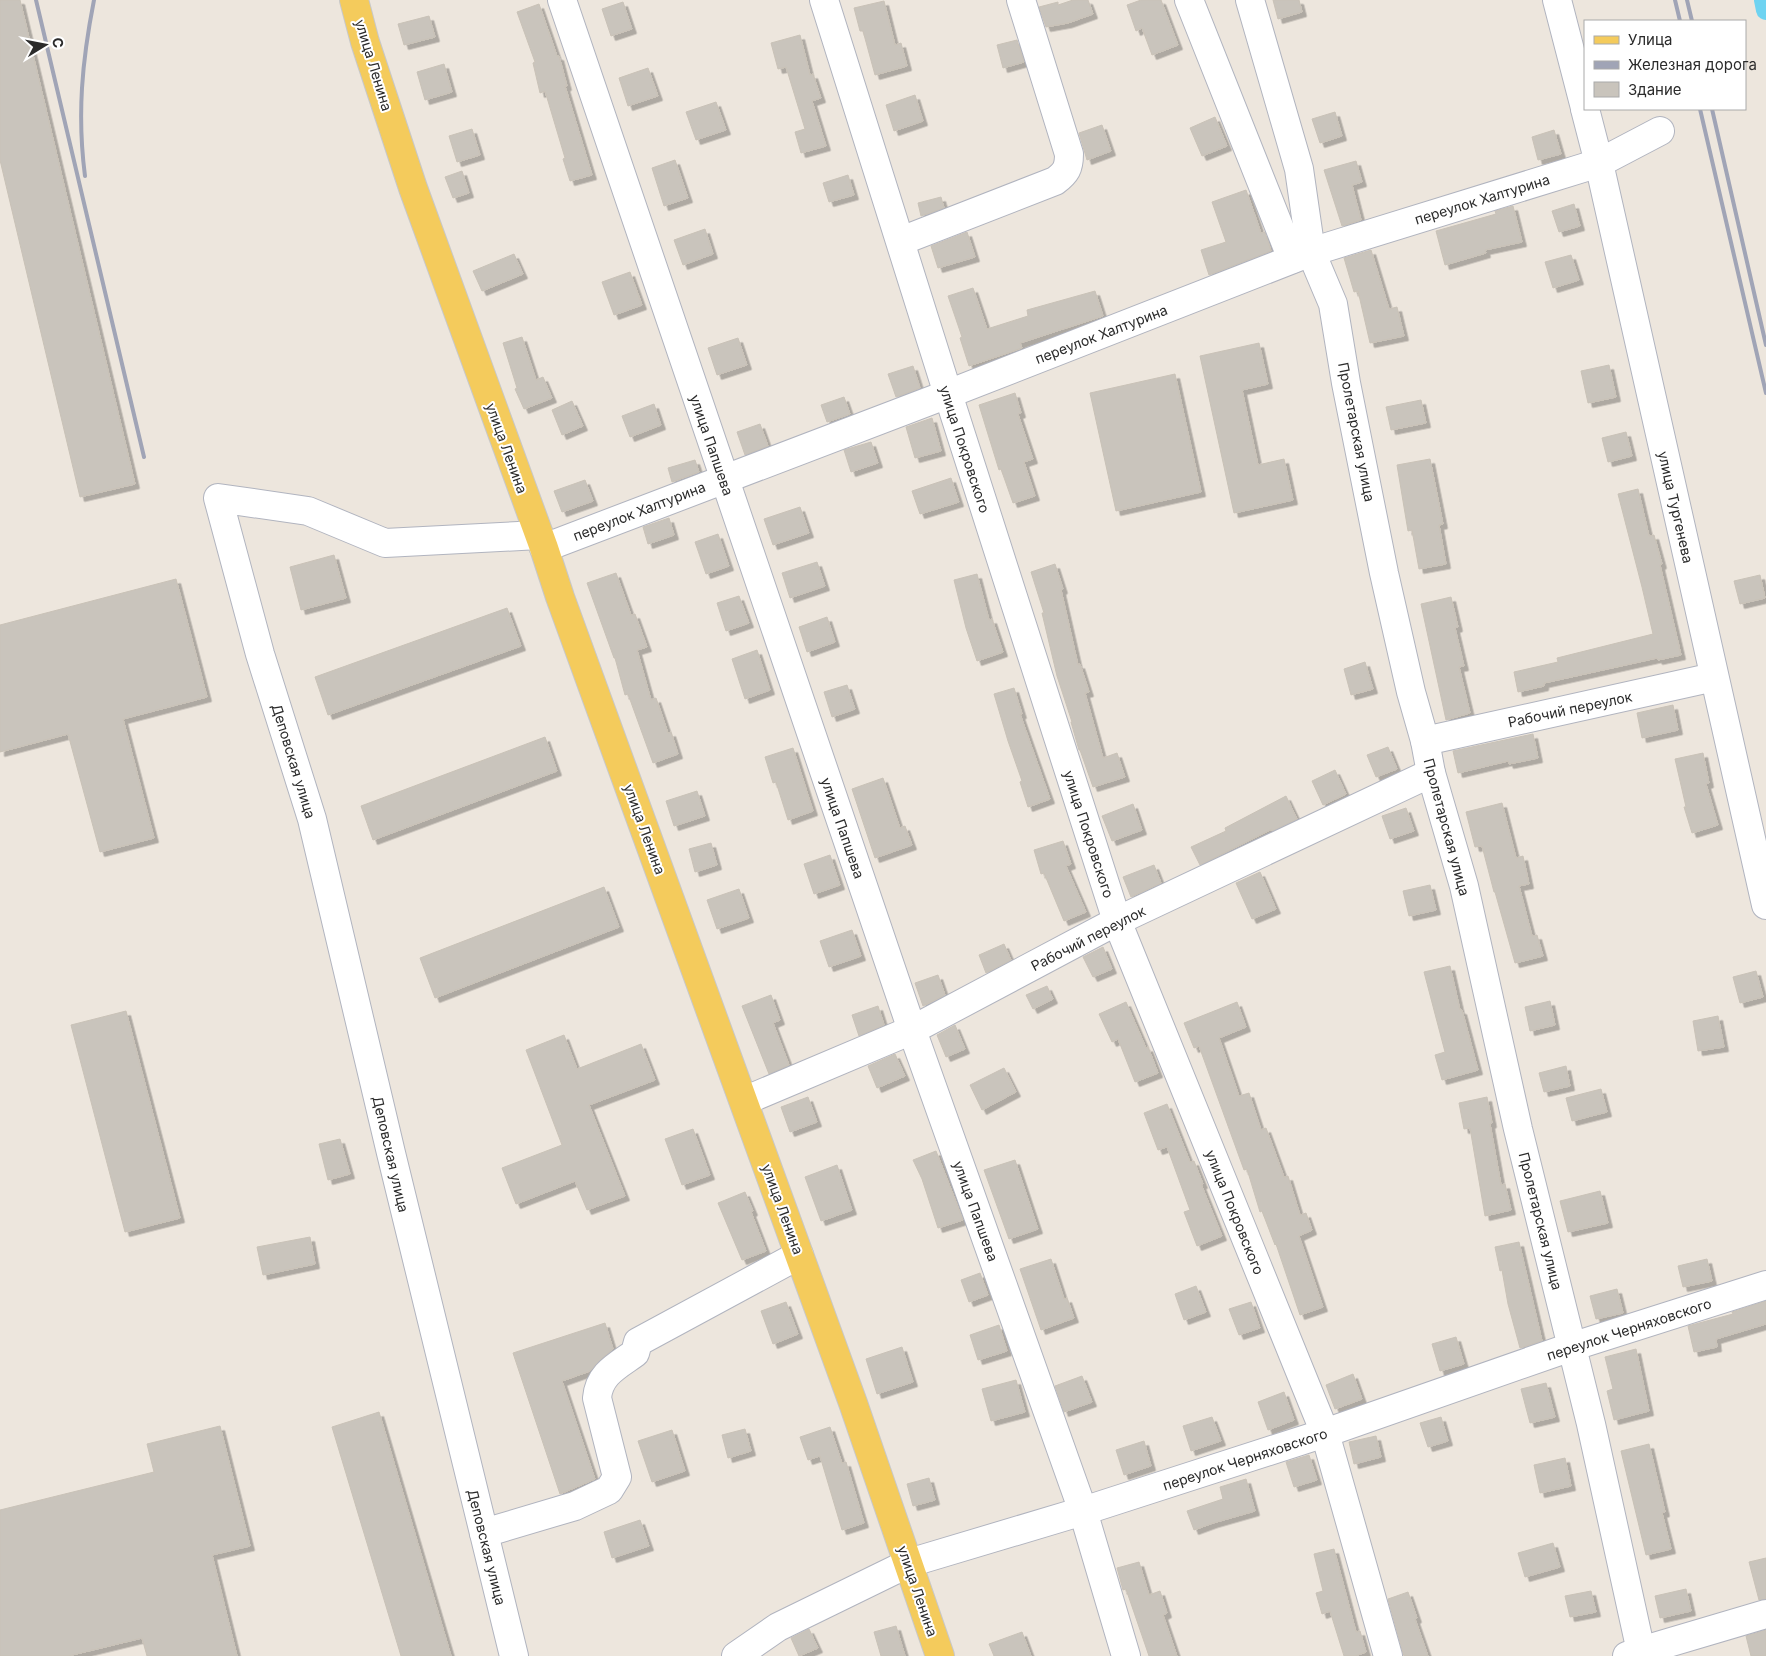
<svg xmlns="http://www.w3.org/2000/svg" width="1766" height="1656" font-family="Inter,sans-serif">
  <defs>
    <filter id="shadow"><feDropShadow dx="4.5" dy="4.5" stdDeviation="0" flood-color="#0004"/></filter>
  </defs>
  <rect width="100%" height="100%" fill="#ede6dd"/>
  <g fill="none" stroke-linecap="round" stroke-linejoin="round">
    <polyline stroke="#6ed3f1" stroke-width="20" points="1764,0 1766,10"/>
  </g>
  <g fill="#c9c4bc" stroke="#c9c2b7" filter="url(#shadow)">
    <polygon points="0,0 20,0 135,484 80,497 0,160"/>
    <polygon points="1073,0 1088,0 1093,14 1068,23 1046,27 1039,7 1058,2 1058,5"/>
    <polygon points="1141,0 1161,0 1178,45 1152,55 1142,28 1136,31 1127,5"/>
    <polygon points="1273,0 1299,0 1302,12 1278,19"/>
    <polygon points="884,1 895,45 901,43 907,66 875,75 863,31 860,31 854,8"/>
    <polygon points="623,2 632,29 611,36 602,9"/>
    <polygon points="539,4 557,56 559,56 567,86 565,86 592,175 570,181 563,159 565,158 545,91 540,93 533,63 535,62 517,12"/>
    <polygon points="429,16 435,37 404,45 398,24"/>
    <polygon points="800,35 810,75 813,74 821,98 812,101 826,146 801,153 795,132 805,129 786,67 778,69 771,43"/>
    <polygon points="1017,40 1024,62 1003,68 997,45"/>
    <polygon points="444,64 452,92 425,100 417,72"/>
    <polygon points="648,68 658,96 628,106 619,78"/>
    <polygon points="915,95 923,121 894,131 886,105"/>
    <polygon points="716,102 726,130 696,140 686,112"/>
    <polygon points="1335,112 1342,136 1320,143 1312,119"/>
    <polygon points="1215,117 1227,146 1202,156 1190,128"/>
    <polygon points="1102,125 1111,151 1087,160 1079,133"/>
    <polygon points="472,129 480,155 457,162 449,136"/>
    <polygon points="1554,130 1561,154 1538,160 1532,137"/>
    <polygon points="675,160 688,198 664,206 652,168"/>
    <polygon points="1356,161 1362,182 1352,185 1361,220 1342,226 1324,170"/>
    <polygon points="462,171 469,193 453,198 445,177"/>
    <polygon points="848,175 854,195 829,202 823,183"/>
    <polygon points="1246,190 1261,233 1265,232 1271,251 1209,275 1201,250 1226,242 1212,202"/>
    <polygon points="941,197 944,208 921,216 918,203"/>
    <polygon points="1574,204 1580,226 1559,232 1552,211"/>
    <polygon points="1513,206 1522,242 1485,250 1486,253 1445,265 1436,231 1496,214 1495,211"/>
    <polygon points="705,229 713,254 683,265 674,240"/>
    <polygon points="967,232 975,257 938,268 931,246"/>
    <polygon points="1371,250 1389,309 1397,307 1404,336 1370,343 1358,291 1354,292 1344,258"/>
    <polygon points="514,254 523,274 482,291 473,271"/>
    <polygon points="1571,255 1579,280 1553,288 1545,262"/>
    <polygon points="630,272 642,305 614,315 602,282"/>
    <polygon points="973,288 987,329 1028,316 1027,310 1095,291 1103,316 1020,343 1022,348 969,366 960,338 962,337 948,296"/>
    <polygon points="522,337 536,380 543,377 552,398 524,409 515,389 517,388 503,343"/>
    <polygon points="738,338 747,365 717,375 708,348"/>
    <polygon points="1259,343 1268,384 1242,390 1258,465 1284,459 1293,500 1234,513 1200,356"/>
    <polygon points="1609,365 1616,397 1588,403 1581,371"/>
    <polygon points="913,366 920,388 896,397 888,374"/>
    <polygon points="1175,374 1201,492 1116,511 1090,393"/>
    <polygon points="1015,393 1021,413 1018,414 1033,459 1024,462 1035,496 1013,503 1001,469 999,470 979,405"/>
    <polygon points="844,397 850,414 827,422 821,405"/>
    <polygon points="1421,400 1426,423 1391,430 1386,407"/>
    <polygon points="572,401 583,426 562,435 552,410"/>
    <polygon points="654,404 661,425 630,437 622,416"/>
    <polygon points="932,418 941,451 915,458 906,427"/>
    <polygon points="760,424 768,446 745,455 737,432"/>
    <polygon points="1626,432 1632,456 1608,462 1602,438"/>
    <polygon points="871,442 878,463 851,472 844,450"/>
    <polygon points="1430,459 1443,524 1439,525 1446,564 1419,569 1412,530 1408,531 1397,465"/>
    <polygon points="695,460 699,472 672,482 668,468"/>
    <polygon points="951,478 959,502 920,514 912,491"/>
    <polygon points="585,480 593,501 562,512 554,491"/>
    <polygon points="1638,489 1649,536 1654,535 1662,564 1660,565 1681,655 1658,660 1657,658 1544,683 1544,686 1518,692 1514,672 1558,662 1557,658 1653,634 1642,587 1618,494"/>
    <polygon points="800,507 809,533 773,545 764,519"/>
    <polygon points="669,518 674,535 648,544 643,527"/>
    <polygon points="718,534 729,566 706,574 695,542"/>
    <polygon points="334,555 346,598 301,610 290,567"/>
    <polygon points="817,562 825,586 790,598 782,573"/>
    <polygon points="1055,564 1063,589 1061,590 1078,665 1080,664 1089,692 1085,693 1103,758 1117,753 1125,777 1093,787 1080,750 1079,750 1071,722 1072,722 1057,676 1042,613 1044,613 1031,572"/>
    <polygon points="616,573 631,615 635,614 647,647 637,650 651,700 656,698 668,733 671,732 678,754 653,763 628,694 625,695 615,658 614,658 587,583"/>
    <polygon points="977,574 989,620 992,619 1003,652 977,661 966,628 954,580"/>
    <polygon points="1760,575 1765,598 1740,604 1734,581"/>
    <polygon points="176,579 207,697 123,719 154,838 100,852 68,734 0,752 0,625"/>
    <polygon points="739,596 749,623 726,631 717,603"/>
    <polygon points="1451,597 1458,627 1455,628 1464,666 1459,667 1470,713 1446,720 1421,604"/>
    <polygon points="507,608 521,646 328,715 315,677"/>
    <polygon points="827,617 835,642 807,652 799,627"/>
    <polygon points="757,650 770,690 745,699 732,659"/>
    <polygon points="1365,662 1373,689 1351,695 1344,669"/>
    <polygon points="847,685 855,709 832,717 824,692"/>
    <polygon points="1014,688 1022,714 1020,714 1050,799 1028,807 1020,782 1022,781 1008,741 994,694"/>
    <polygon points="1673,705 1678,730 1642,738 1637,713"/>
    <polygon points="1533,734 1538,758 1509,764 1508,761 1458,773 1453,751"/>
    <polygon points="545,737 557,771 373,840 361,806"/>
    <polygon points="1388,747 1397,769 1376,777 1367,755"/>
    <polygon points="793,748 813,811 788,820 776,782 773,783 765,757"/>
    <polygon points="1703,753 1709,783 1706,784 1718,825 1692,833 1684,807 1686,807 1675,759"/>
    <polygon points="1335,770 1346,794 1323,805 1312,781"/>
    <polygon points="883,778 900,828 905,826 912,845 875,858 852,789"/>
    <polygon points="697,791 705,816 674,826 666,801"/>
    <polygon points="1286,796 1297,819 1272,831 1272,829 1200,865 1191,847 1226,831 1225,828"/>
    <polygon points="1502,803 1516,858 1523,856 1529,884 1519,886 1532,936 1537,935 1543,956 1515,963 1495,892 1494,892 1482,846 1475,847 1466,812"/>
    <polygon points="1133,804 1142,830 1112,841 1102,816"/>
    <polygon points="1406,808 1414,831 1390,839 1382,816"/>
    <polygon points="1063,841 1071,864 1066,866 1086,912 1064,921 1044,873 1041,874 1034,850"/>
    <polygon points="711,843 717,865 695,872 689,849"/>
    <polygon points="830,855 840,885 814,894 804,864"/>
    <polygon points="1154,865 1161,883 1131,897 1123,877"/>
    <polygon points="1260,872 1276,909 1252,919 1236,883"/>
    <polygon points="1430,885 1436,910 1409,916 1403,891"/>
    <polygon points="604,887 619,927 435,998 420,958"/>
    <polygon points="739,889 749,918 717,929 707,900"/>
    <polygon points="852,930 861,956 829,967 820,941"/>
    <polygon points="1004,944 1011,960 986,973 979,955"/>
    <polygon points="1103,947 1112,969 1093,977 1083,957"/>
    <polygon points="1450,966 1460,1010 1462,1010 1478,1070 1442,1080 1435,1055 1445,1052 1424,972"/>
    <polygon points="1756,971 1763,997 1740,1003 1733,977"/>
    <polygon points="938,975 945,995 923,1006 915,983"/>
    <polygon points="1047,986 1053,999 1033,1009 1026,995"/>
    <polygon points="771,995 780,1020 773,1023 789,1065 769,1074 742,1006"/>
    <polygon points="1550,1001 1555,1025 1530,1031 1525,1007"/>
    <polygon points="1126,1002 1146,1048 1148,1047 1158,1073 1135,1082 1118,1039 1112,1042 1099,1014"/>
    <polygon points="1237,1002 1246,1027 1219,1038 1239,1096 1249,1093 1261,1130 1266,1128 1284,1177 1288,1176 1300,1215 1306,1213 1312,1230 1299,1236 1323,1307 1300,1315 1276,1244 1275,1245 1262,1211 1260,1212 1247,1169 1244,1170 1199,1046 1194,1048 1184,1023"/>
    <polygon points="878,1006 884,1025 859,1036 852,1015"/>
    <polygon points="126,1011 180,1218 125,1232 71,1025"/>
    <polygon points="1718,1016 1724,1047 1698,1051 1693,1021"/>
    <polygon points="955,1025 965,1049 946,1057 937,1035"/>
    <polygon points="564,1035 577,1069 641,1044 655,1080 589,1105 625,1196 587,1210 575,1181 516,1204 502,1168 562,1145 526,1050"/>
    <polygon points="895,1054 905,1076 877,1088 868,1066"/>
    <polygon points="1566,1066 1570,1086 1544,1092 1539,1073"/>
    <polygon points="1004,1068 1016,1092 982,1110 970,1085"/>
    <polygon points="1601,1089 1607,1112 1572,1121 1566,1098"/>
    <polygon points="808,1097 817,1122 790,1132 781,1107"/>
    <polygon points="1487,1097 1492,1123 1490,1124 1501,1185 1505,1184 1511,1210 1485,1216 1470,1128 1464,1129 1459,1103"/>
    <polygon points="1167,1104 1190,1162 1194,1161 1203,1184 1201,1184 1222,1236 1197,1246 1184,1212 1190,1210 1167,1147 1158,1150 1144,1113"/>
    <polygon points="693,1129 710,1175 682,1185 665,1139"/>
    <polygon points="340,1139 350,1174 328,1180 319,1144"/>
    <polygon points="936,1151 963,1220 938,1228 922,1179 913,1160"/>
    <polygon points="1015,1160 1038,1229 1009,1239 984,1170"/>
    <polygon points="837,1165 852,1210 821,1221 805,1177"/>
    <polygon points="1600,1191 1608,1223 1568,1232 1560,1201"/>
    <polygon points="745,1192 753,1211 751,1212 766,1251 742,1260 718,1203"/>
    <polygon points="310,1237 315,1264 263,1275 257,1247"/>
    <polygon points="1519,1242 1542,1341 1520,1348 1508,1304 1502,1270 1500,1271 1495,1247"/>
    <polygon points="1051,1259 1064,1299 1067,1298 1074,1318 1041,1330 1020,1269"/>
    <polygon points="1707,1259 1712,1281 1683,1287 1678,1266"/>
    <polygon points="980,1273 988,1295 969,1302 961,1280"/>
    <polygon points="1196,1286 1206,1312 1184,1320 1175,1294"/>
    <polygon points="1617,1289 1623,1313 1596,1319 1590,1296"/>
    <polygon points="1766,1301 1766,1324 1716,1339 1717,1347 1694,1352 1688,1326 1733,1314 1732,1312"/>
    <polygon points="786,1302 798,1334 773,1344 761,1311"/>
    <polygon points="1251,1302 1260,1328 1239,1335 1229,1309"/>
    <polygon points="605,1323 613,1349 599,1361 590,1371 562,1381 595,1479 560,1494 513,1353"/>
    <polygon points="999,1325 1007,1351 978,1360 970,1335"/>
    <polygon points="1456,1337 1464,1364 1440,1371 1432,1344"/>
    <polygon points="902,1347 913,1382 877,1394 866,1359"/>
    <polygon points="1636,1349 1649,1411 1614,1420 1607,1391 1613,1389 1605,1357"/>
    <polygon points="1353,1374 1362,1399 1335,1409 1326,1385"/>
    <polygon points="1082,1376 1092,1402 1064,1412 1055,1386"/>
    <polygon points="1016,1380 1025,1412 991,1421 982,1389"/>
    <polygon points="1546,1383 1555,1417 1530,1423 1521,1389"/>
    <polygon points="1284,1392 1294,1420 1268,1430 1258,1402"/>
    <polygon points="379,1412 451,1656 401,1656 332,1427"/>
    <polygon points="1212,1417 1221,1441 1191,1451 1183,1426"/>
    <polygon points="1441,1417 1448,1441 1428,1447 1420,1423"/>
    <polygon points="220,1426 250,1546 212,1555 237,1656 147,1656 142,1638 68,1656 0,1656 0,1510 154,1472 147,1444"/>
    <polygon points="830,1427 842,1463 846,1462 864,1523 842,1530 820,1456 808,1460 800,1437"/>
    <polygon points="745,1429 751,1451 728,1458 722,1435"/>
    <polygon points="672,1430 685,1471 652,1482 638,1441"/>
    <polygon points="1376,1436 1381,1457 1354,1464 1349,1442"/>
    <polygon points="1144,1441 1151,1466 1124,1475 1116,1450"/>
    <polygon points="1649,1444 1665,1512 1662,1513 1671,1549 1646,1555 1621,1451"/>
    <polygon points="1309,1455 1317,1480 1294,1487 1286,1462"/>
    <polygon points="1565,1458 1571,1486 1540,1493 1534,1465"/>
    <polygon points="929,1478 935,1500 913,1506 907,1484"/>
    <polygon points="1246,1479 1255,1511 1213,1523 1194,1530 1187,1511 1223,1499 1220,1487"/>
    <polygon points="640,1520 649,1546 612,1558 604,1532"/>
    <polygon points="1553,1543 1560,1567 1525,1577 1518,1553"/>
    <polygon points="1334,1549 1356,1632 1360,1631 1366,1652 1355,1656 1344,1656 1330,1611 1322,1614 1316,1593 1323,1591 1314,1554"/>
    <polygon points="1766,1558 1766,1599 1759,1600 1749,1562"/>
    <polygon points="1139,1562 1149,1595 1160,1591 1167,1613 1163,1615 1177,1656 1149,1656 1126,1589 1123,1590 1117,1568"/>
    <polygon points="1686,1589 1691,1611 1660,1618 1655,1596"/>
    <polygon points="1591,1591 1596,1612 1570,1617 1565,1596"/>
    <polygon points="1408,1592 1417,1618 1415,1619 1428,1656 1404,1656 1403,1653 1388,1599"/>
    <polygon points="896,1626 905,1656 881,1656 874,1632"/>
    <polygon points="809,1629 818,1648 799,1656 791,1638"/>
    <polygon points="1766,1630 1766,1656 1751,1656 1746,1636"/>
    <polygon points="1022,1632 1031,1656 994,1656 989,1644"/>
  </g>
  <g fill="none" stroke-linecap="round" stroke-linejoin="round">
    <g stroke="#b1b4bf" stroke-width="30">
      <g id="minor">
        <polyline points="562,0 912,1030 1083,1511 1126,1656"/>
        <polyline points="824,0 948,394 1117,921 1325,1433 1388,1656"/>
        <polyline points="1189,0 1292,259"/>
        <polyline points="1250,0 1299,169 1311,252 1333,304 1346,383 1384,573 1411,692 1425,741 1431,773 1464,886 1518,1129 1591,1424 1642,1656"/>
        <polyline points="1557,0 1585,108"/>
        <polyline points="1585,109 1599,163 1766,905"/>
        <path d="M901,241L1055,181C1066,173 1069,168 1069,154L1021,0"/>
        <polyline points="544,548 948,394 1311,252 1599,163 1660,131"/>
        <polyline points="1425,741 1714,677"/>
        <polyline points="744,1101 912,1030 1117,921 1431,773"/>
        <path d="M484,1533L575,1506L609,1490L617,1477L597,1398C599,1374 617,1366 635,1353L638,1342L799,1255"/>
        <polyline points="514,1656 391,1153 312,819 260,654 218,498 308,511 385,543 539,535"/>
        <polyline points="736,1656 778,1627 909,1563 1083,1511 1325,1433 1571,1347 1766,1285"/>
        <polyline points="1627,1656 1641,1651 1766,1614"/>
      </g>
    </g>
    <g stroke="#c8c8c8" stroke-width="30">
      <polyline id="major" points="354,0 365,42 413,188 544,548 560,597 853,1403 940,1656"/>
    </g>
    <use href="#minor" stroke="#fff" stroke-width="28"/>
    <use href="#major" stroke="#f4cb5c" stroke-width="28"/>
    <g stroke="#a0a4b6" stroke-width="4">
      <polyline points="36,0 144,457"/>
      <polyline points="1675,0 1680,21"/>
      <polyline points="1687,0 1692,21"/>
      <polyline points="1700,109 1766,393"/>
      <polyline points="1712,109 1766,345"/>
      <path d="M85,176C77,115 82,61 94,0"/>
    </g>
  </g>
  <g text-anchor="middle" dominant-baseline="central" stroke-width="4" stroke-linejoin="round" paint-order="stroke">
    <g font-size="14" fill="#2b2b2b" stroke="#fff">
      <text transform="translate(374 65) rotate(73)">улица Ленина</text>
      <text transform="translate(1482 199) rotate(-17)">переулок Халтурина</text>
      <text transform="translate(1101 334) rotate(-21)">переулок Халтурина</text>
      <text transform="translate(1357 432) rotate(79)">Пролетарская улица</text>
      <text transform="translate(712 445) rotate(71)">улица Папшева</text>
      <text transform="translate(507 448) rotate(70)">улица Ленина</text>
      <text transform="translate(965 449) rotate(72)">улица Покровского</text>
      <text transform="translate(1676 507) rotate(77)">улица Тургенева</text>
      <text transform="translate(639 511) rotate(-21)">переулок Халтурина</text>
      <text transform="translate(1570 709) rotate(-12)">Рабочий переулок</text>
      <text transform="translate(294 761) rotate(73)">Деповская улица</text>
      <text transform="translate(1447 827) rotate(75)">Пролетарская улица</text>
      <text transform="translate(843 828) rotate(71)">улица Папшева</text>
      <text transform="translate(645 829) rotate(70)">улица Ленина</text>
      <text transform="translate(1089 834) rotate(72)">улица Покровского</text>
      <text transform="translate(1088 938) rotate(-27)">Рабочий переулок</text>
      <text transform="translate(391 1154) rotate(77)">Деповская улица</text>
      <text transform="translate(783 1209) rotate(70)">улица Ленина</text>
      <text transform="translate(976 1211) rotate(70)">улица Папшева</text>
      <text transform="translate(1235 1212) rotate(68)">улица Покровского</text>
      <text transform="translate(1541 1221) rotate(76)">Пролетарская улица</text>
      <text transform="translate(1629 1329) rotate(-18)">переулок Черняховского</text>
      <text transform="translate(1245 1459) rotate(-18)">переулок Черняховского</text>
      <text transform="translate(487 1547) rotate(76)">Деповская улица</text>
      <text transform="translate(918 1591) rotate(71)">улица Ленина</text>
    </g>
  </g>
  <rect x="1584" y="20" width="162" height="90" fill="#ffffff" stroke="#aaaaaa"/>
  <rect x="1594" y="36" width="25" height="8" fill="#f4cb5c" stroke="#aaaaaa"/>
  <text x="1628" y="45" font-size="15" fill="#2b2b2b">Улица</text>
  <rect x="1594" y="61" width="25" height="8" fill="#a0a4b6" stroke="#aaaaaa"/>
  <text x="1628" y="70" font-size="15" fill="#2b2b2b">Железная дорога</text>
  <rect x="1594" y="82" width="25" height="15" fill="#c9c4bc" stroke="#aaaaaa"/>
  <text x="1628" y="95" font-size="15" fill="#2b2b2b">Здание</text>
  <g transform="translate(45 45) rotate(80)" stroke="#ffffff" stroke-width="4" paint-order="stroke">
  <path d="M0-4L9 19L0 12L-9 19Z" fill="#2b2b2b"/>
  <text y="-8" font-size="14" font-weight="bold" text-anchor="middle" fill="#2b2b2b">С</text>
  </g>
</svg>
